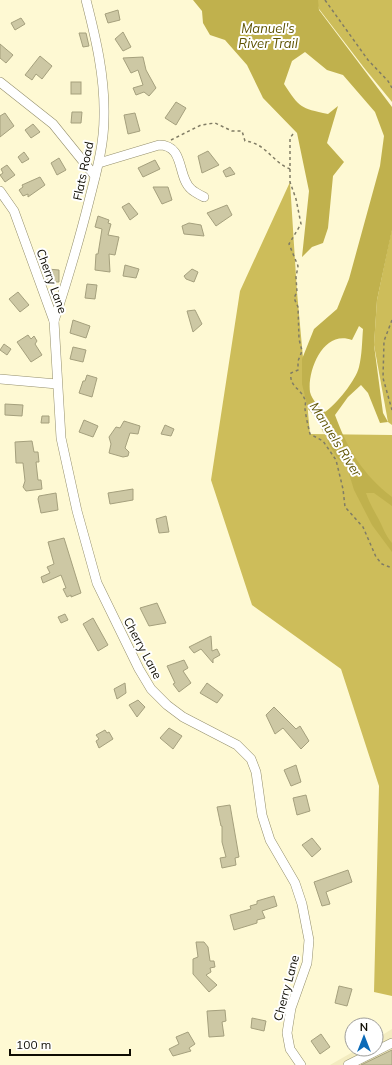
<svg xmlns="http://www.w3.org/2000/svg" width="392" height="1065" font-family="Mulish,sans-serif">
  <rect width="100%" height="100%" fill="#fef9d3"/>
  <polygon fill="#f3ecc0" points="392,1029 392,1065 330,1065 358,1049 376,1049 376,1039"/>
  <g fill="#cdbd5a">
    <polygon points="316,0 392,0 392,102 365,69 319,9"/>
    <polygon points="290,182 297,292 310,434 392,435 392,996 374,992 379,786 341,669 252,605 211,480 240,291"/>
    <polygon points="392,228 392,425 388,422 374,345 377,300"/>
  </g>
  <path fill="#c0b14d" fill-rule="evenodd" d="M193,0H318L319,10L392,107V230L377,300L374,345L383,413L388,422L380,423L368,393L361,385L348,397L335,415C347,448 363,475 392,497V506L374,493H366C369,502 373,509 378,518C383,527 385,535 392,543V552L372,525L354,490L347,467L338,459L328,443L327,434L323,432L317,419L308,409L302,384V359L314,329L337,309L349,279L380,166L384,136L375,112L343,75L327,70L305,52L292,61L284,84C300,108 300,108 328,114L338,106L327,143L344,162L333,176L328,228L323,243L312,247L302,257L309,191L297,133L263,98L247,65L225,40L210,35L203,23L202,11ZM359,326L363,329C362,342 362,355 359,367C356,380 336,405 325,412C319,407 312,400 310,392C307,370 324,329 352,340Z"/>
  <g fill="#cdc8a4" stroke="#a5a07d">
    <polygon points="118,10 120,20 108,23 105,14"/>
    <polygon points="21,18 25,24 15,30 11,23"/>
    <polygon points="123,32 131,47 123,51 115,39"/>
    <polygon points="79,33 86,33 89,46 83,47"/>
    <polygon points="0,44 13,55 6,63 0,58"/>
    <polygon points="40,56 52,66 42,79 36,74 32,80 25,75"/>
    <polygon points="143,57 146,70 156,88 149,96 144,92 136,95 133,88 143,85 138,70 131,73 123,58"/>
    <rect x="71" y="82" width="10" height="12"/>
    <polygon points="176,102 186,108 176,125 165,118"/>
    <polygon points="72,112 82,112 81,123 71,123"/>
    <polygon points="5,113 14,126 0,137 0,116"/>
    <polygon points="135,113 140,131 128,134 124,115"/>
    <polygon points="33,124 40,132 31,138 25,130"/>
    <polygon points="208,151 219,165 202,173 198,156"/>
    <polygon points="24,152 29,159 22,163 18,157"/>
    <polygon points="59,158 66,170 57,175 51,163"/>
    <polygon points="155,160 160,169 143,177 138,168"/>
    <polygon points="7,165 15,175 5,182 0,175 3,173 1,169"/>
    <polygon points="230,167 235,174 226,177 223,171"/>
    <polygon points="40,177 45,185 28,197 28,194 23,196 19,190 23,187 22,185"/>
    <polygon points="153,187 168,187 172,200 162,204"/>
    <polygon points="129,203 138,214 130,220 122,207"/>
    <polygon points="227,205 232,215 216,226 207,213"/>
    <polygon points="98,216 109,220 108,223 111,224 108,235 119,237 115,255 109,254 110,272 95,270 96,254 98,254 102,229 95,227"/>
    <polygon points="189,223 201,225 204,236 184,234 182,226"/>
    <polygon points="125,265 139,269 136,278 123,276"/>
    <polygon points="47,269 59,270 59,282 47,282"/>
    <polygon points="192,269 198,272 194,282 186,279 184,276"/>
    <polygon points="87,284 97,285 95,299 85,298"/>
    <polygon points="18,292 29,305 20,312 9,299"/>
    <polygon points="195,310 202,324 193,332 187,311"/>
    <polygon points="73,320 90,326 86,338 70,333"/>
    <polygon points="28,335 31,339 34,336 37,341 35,344 42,355 31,362 17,342"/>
    <polygon points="4,344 11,349 7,355 0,350"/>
    <polygon points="73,347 86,350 83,362 70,359"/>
    <polygon points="87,375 97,378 92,397 79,393 83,381 85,381"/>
    <polygon points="5,404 23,405 22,416 5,415"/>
    <polygon points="42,416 49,416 49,423 41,423"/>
    <polygon points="84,420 98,426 93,437 79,432"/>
    <polygon points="124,421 140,426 138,434 130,433 125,448 129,452 128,456 123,457 109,453 111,444 109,437 116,427 120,428"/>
    <polygon points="165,425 174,429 171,436 161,434"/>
    <polygon points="32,441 34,452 38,452 39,462 36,462 38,480 41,480 42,489 26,491 23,487 25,481 23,463 16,463 15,442"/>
    <polygon points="133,489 133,500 110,504 108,493"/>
    <polygon points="56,493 58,510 41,513 38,499 39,496"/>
    <polygon points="166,516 169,532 159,533 156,519"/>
    <polygon points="64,538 81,593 71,597 71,595 67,597 63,589 66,588 61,575 43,583 41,577 50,573 47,567 54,564 48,542"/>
    <polygon points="157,603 166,623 149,626 140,608"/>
    <polygon points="65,614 68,620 61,623 58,617"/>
    <polygon points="93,618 108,645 98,651 83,624"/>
    <polygon points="211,636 212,651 217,649 220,655 213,659 213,663 201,649 194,653 189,647"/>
    <polygon points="184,660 188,668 183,671 191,683 179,692 173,684 175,683 167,666"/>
    <polygon points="125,683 126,693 117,699 114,689"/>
    <polygon points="207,683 223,695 217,703 200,693"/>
    <polygon points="138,700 145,707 137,717 129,705"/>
    <polygon points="274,707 296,729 300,726 309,741 301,749 283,728 275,734 266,715"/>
    <polygon points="169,728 182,736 173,749 160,738"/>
    <polygon points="105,730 107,733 109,732 113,739 99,748 96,741 99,739 96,735"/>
    <polygon points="296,765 301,782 291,786 284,770"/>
    <polygon points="306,795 310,811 297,815 293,798"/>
    <polygon points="230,805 239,857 235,858 236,865 222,868 220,858 226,857 222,842 222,826 221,826 217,807"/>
    <polygon points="312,838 321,849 312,857 302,845"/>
    <polygon points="348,870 352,882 326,892 330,904 322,906 314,882"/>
    <polygon points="274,896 277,906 262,911 265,918 257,920 257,923 234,930 230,915 251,909 250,906 257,904 257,901"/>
    <polygon points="196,942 204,942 208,947 210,961 214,961 215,967 210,968 211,972 206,975 217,985 209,992 193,974 193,959 198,957"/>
    <polygon points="339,986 352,989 347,1006 335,1003"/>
    <polygon points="225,1010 226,1021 222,1022 224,1036 209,1037 207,1011"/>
    <polygon points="252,1018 266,1021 264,1031 251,1028"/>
    <polygon points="188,1032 195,1044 189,1048 191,1051 173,1056 169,1049 179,1044 176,1037"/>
    <polygon points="321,1034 330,1047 320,1054 311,1041"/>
    <polygon points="392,1050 392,1065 361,1065"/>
  </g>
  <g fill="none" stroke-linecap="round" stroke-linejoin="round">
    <g stroke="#948f6c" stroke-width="10">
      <g id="minor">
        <polyline points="0,82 53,124 95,176"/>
        <path d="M99,163L159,145C185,145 177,177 191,189C194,192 200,195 204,197"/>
        <polyline points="0,191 14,211 54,321 61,438 77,511 97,583 139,669 151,689 167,705 183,717 237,745 251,759 256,772 262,815 270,840 295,883 302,904 309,940 307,963 291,1008 287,1033 290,1049 301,1065"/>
        <path d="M54,321C67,281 79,241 89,201C96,173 104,146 104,117C105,77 96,39 86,0"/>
        <polyline points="0,379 57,384"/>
        <polyline points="348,1065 392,1043"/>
      </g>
    </g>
    <g stroke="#807c65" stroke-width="1.5" stroke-dasharray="3 3" stroke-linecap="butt">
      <polyline points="325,0 368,60 388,81 392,88"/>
      <path d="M293,134L290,138V182L296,199L301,224L289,244L298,266L296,277L297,292L294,298L298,307L299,339L302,351L298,361V370L291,373C289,387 301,388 305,400C306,403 305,406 305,409C306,417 308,426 310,434L323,441L336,460L343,489L345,507L363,527L376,557L382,564L392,568"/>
      <path d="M171,140L201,125L215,123L232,131H242L245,141C266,143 272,162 290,169"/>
      <polyline points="392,320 384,341 383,378 392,410"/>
    </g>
    <use href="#minor" stroke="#fff" stroke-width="9"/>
  </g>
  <g text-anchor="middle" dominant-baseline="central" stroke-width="4" stroke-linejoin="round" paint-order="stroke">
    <g font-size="12" fill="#0e0c02" stroke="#fff">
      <text transform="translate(83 171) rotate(-78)">Flats Road</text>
      <text transform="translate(52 281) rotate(70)">Cherry Lane</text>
      <text transform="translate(143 648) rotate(62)">Cherry Lane</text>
      <text transform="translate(286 988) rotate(-75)">Cherry Lane</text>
    </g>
    <g font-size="13" font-style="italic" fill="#5e5302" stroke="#fff">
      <text x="268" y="28">Manuel's<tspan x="268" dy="15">River Trail</tspan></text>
      <text transform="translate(336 439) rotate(58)">Manuels River</text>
    </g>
  </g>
  <g transform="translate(364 1037)"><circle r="19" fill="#ffffff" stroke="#9f9e9a"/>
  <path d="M0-3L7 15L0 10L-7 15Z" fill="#0b6ab7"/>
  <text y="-6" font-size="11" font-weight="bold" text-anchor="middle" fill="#0e0c02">N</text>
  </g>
  <path d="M10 1049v6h120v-6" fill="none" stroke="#0e0c02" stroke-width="2"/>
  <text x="16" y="1049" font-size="12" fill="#0e0c02" stroke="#ffffff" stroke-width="3" paint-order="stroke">100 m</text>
</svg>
